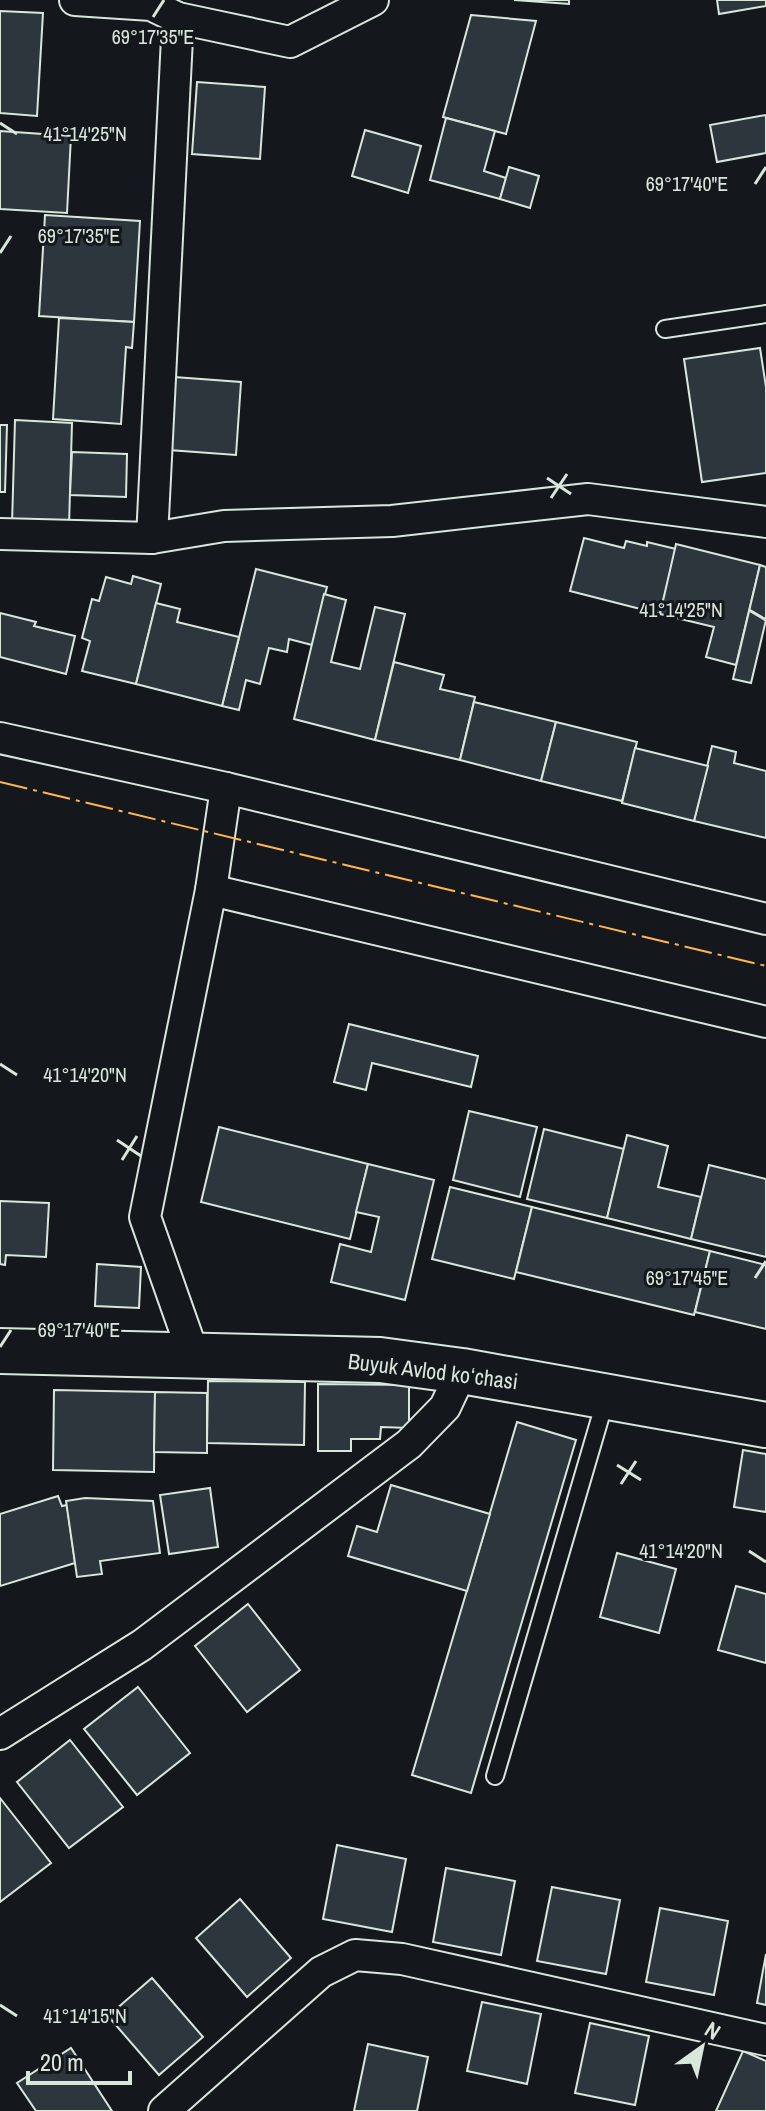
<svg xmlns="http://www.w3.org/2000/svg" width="766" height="2111" font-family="'Archivo Narrow',sans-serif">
  <rect width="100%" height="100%" fill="#14181c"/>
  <g fill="#2c363c" stroke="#d8e6dc" stroke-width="2">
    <polygon points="514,0 569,0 569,4"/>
    <polygon points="717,0 766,0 766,6 719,14"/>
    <polygon points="0,11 43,13 37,116 0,113"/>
    <polygon points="471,15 536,21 506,134 443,117"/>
    <polygon points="197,82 265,87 260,159 192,154"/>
    <polygon points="766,115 766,153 717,162 710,125"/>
    <polygon points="446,118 495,131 484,171 506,178 500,199 430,180"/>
    <polygon points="365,130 421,146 408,193 352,176"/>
    <polygon points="0,131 71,136 67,213 0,209"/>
    <polygon points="509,167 539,176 530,208 500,199"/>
    <polygon points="45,215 140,221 134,322 39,316"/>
    <polygon points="59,318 134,322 132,348 126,347 121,424 53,419"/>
    <polygon points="760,348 766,387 766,473 702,482 684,359"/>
    <polygon points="174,377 241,382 236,455 169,450"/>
    <polygon points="15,420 72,423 69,526 12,524"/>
    <polygon points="0,425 7,425 5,492 0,492"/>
    <polygon points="72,452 127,454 126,497 70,495"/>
    <polygon points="584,538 624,548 626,541 647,546 647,542 676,549 660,614 570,591"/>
    <polygon points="676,544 760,565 736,665 706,657 714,627 660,614"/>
    <polygon points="760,565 766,567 766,620 751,683 733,679"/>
    <polygon points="256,569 327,587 312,645 289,639 287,652 269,648 260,684 246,680 239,710 222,706"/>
    <polygon points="133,576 161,584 136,684 82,671 90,641 82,638 92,599 99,601 106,577 131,584"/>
    <polygon points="324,594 346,600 331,662 360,669 375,607 405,614 375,740 294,719"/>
    <polygon points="156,603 180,609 177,622 239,637 222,706 136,684"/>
    <polygon points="0,613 36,622 34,626 75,636 66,674 0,657"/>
    <polygon points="394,662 444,675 440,689 475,697 460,760 375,740"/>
    <polygon points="474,702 556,722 541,781 460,760"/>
    <polygon points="556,722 637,742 622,801 541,781"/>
    <polygon points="712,746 736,752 734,763 766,771 766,838 694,821"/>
    <polygon points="635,748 708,766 694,821 622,803"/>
    <polygon points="349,1024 478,1056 471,1087 372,1063 366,1090 334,1082"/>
    <polygon points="469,1111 537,1127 520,1197 453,1180"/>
    <polygon points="219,1127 368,1164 350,1239 201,1202"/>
    <polygon points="544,1129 624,1149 607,1218 527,1199"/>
    <polygon points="627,1135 668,1146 658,1187 701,1197 691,1239 607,1218"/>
    <polygon points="368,1164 434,1180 405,1300 331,1282 340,1244 371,1252 379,1217 356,1212"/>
    <polygon points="709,1165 766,1179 766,1257 691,1239"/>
    <polygon points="450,1187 532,1207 514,1279 432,1259"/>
    <polygon points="0,1201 49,1203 46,1257 6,1255 5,1265 0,1264"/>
    <polygon points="532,1207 710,1251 694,1315 516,1272"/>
    <polygon points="710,1251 766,1265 766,1329 695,1312"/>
    <polygon points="97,1264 141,1267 139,1308 95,1306"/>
    <polygon points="208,1381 305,1382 304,1445 207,1443"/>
    <polygon points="318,1384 409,1385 409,1428 381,1427 380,1439 351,1439 351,1451 318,1451"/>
    <polygon points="54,1390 155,1392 154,1472 53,1470"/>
    <polygon points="155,1392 207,1393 207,1453 154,1452"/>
    <polygon points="517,1422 576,1440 471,1793 412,1775"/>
    <polygon points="743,1450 766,1454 766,1512 734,1507"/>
    <polygon points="391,1485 490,1514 467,1591 348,1556 357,1526 377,1532"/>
    <polygon points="210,1488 218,1547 169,1554 160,1495"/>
    <polygon points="58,1496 62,1506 67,1505 75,1563 0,1586 0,1514"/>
    <polygon points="85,1498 153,1501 160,1553 100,1561 102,1574 77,1577 66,1501"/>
    <polygon points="617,1553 676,1569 659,1633 600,1617"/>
    <polygon points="736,1586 766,1594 766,1663 718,1650"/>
    <polygon points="248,1604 300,1670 247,1712 195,1646"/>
    <polygon points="138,1687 190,1753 137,1795 84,1729"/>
    <polygon points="70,1740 123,1807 69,1848 17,1782"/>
    <polygon points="0,1798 51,1863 0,1902"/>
    <polygon points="337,1845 406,1859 392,1932 323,1919"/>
    <polygon points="446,1868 515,1881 501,1955 433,1942"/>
    <polygon points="552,1887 620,1900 606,1974 537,1961"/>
    <polygon points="240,1899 291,1958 247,1997 196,1938"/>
    <polygon points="660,1908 728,1921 714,1995 646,1982"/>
    <polygon points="766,1954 766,2005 757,2003"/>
    <polygon points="152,1978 203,2037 159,2075 108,2016"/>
    <polygon points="482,2002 541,2014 527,2084 467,2071"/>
    <polygon points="590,2023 649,2036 635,2105 575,2093"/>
    <polygon points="368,2044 428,2057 417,2111 354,2111"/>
    <polygon points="71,2048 112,2111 36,2111 17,2083"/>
    <polygon points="743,2051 766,2061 766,2111 716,2111"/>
  </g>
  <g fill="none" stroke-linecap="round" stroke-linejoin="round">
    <g stroke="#d8e6dc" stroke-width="20">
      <g id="lane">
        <polyline points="665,329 766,314"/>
        <polyline points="495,1776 606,1398"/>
      </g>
    </g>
    <g stroke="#d8e6dc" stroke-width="34">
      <g id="street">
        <polyline points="75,0 151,5 178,18 290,42 373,0"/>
        <polyline points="0,534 152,538 224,526 392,521 588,499 766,522"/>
        <polyline points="152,538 178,18"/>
        <polyline points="0,738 226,788 211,890 145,1217 194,1356"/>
        <polyline points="226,788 766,919"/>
        <polyline points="211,890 766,1022"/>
        <polyline points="0,1734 142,1645 409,1444 445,1407 462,1371"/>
        <polyline points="164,2111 321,1972 355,1955 402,1959 766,2040"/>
      </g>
    </g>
    <g stroke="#d8e6dc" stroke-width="48">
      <polyline id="secondary" points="0,1351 380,1360 462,1371 766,1425"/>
    </g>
    <use href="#lane" stroke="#14181c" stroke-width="16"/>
    <use href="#street" stroke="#14181c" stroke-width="30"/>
    <use href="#secondary" stroke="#14181c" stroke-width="44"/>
    <polyline stroke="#ffb74d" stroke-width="2" stroke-dasharray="28 6 4 6" stroke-linecap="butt" points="0,782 766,966"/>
  </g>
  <path fill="none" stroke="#d8e6dc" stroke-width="3" d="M153,17L164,0M0,123L17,134M755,184L766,167M0,253L11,236M547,478L571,494M551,498L567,474M749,610L766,620M0,1064L17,1075M117,1140L141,1156M122,1160L137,1136M755,1278L766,1261M0,1347L11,1330M617,1465L641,1480M621,1484L636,1461M749,1551L766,1562M0,2005L17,2016"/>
  <g text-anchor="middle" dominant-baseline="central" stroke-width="6" stroke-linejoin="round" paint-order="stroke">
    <g font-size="22" fill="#d8e6dc" stroke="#14181c">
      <text transform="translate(433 1371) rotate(7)">Buyuk Avlod koʻchasi</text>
    </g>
  </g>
  <g font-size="20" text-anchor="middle" fill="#d8e6dc" stroke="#14181c" stroke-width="6" stroke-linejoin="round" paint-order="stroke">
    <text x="153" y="44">69°17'35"E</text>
    <text x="85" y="141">41°14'25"N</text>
    <text x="687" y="191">69°17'40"E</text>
    <text x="79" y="243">69°17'35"E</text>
    <text x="681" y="617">41°14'25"N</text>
    <text x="85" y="1082">41°14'20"N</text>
    <text x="687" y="1285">69°17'45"E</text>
    <text x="79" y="1337">69°17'40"E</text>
    <text x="681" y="1558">41°14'20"N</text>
    <text x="85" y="2023">41°14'15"N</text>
  </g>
  <g transform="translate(702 2047) rotate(33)" stroke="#14181c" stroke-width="6" paint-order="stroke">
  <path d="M0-6L14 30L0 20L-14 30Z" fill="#d8e6dc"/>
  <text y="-12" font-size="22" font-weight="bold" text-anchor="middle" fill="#d8e6dc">N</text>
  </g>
  <path d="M28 2071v12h102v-12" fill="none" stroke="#d8e6dc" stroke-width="4"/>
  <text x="40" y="2071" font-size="24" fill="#d8e6dc" stroke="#14181c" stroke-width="6" paint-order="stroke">20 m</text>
</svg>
